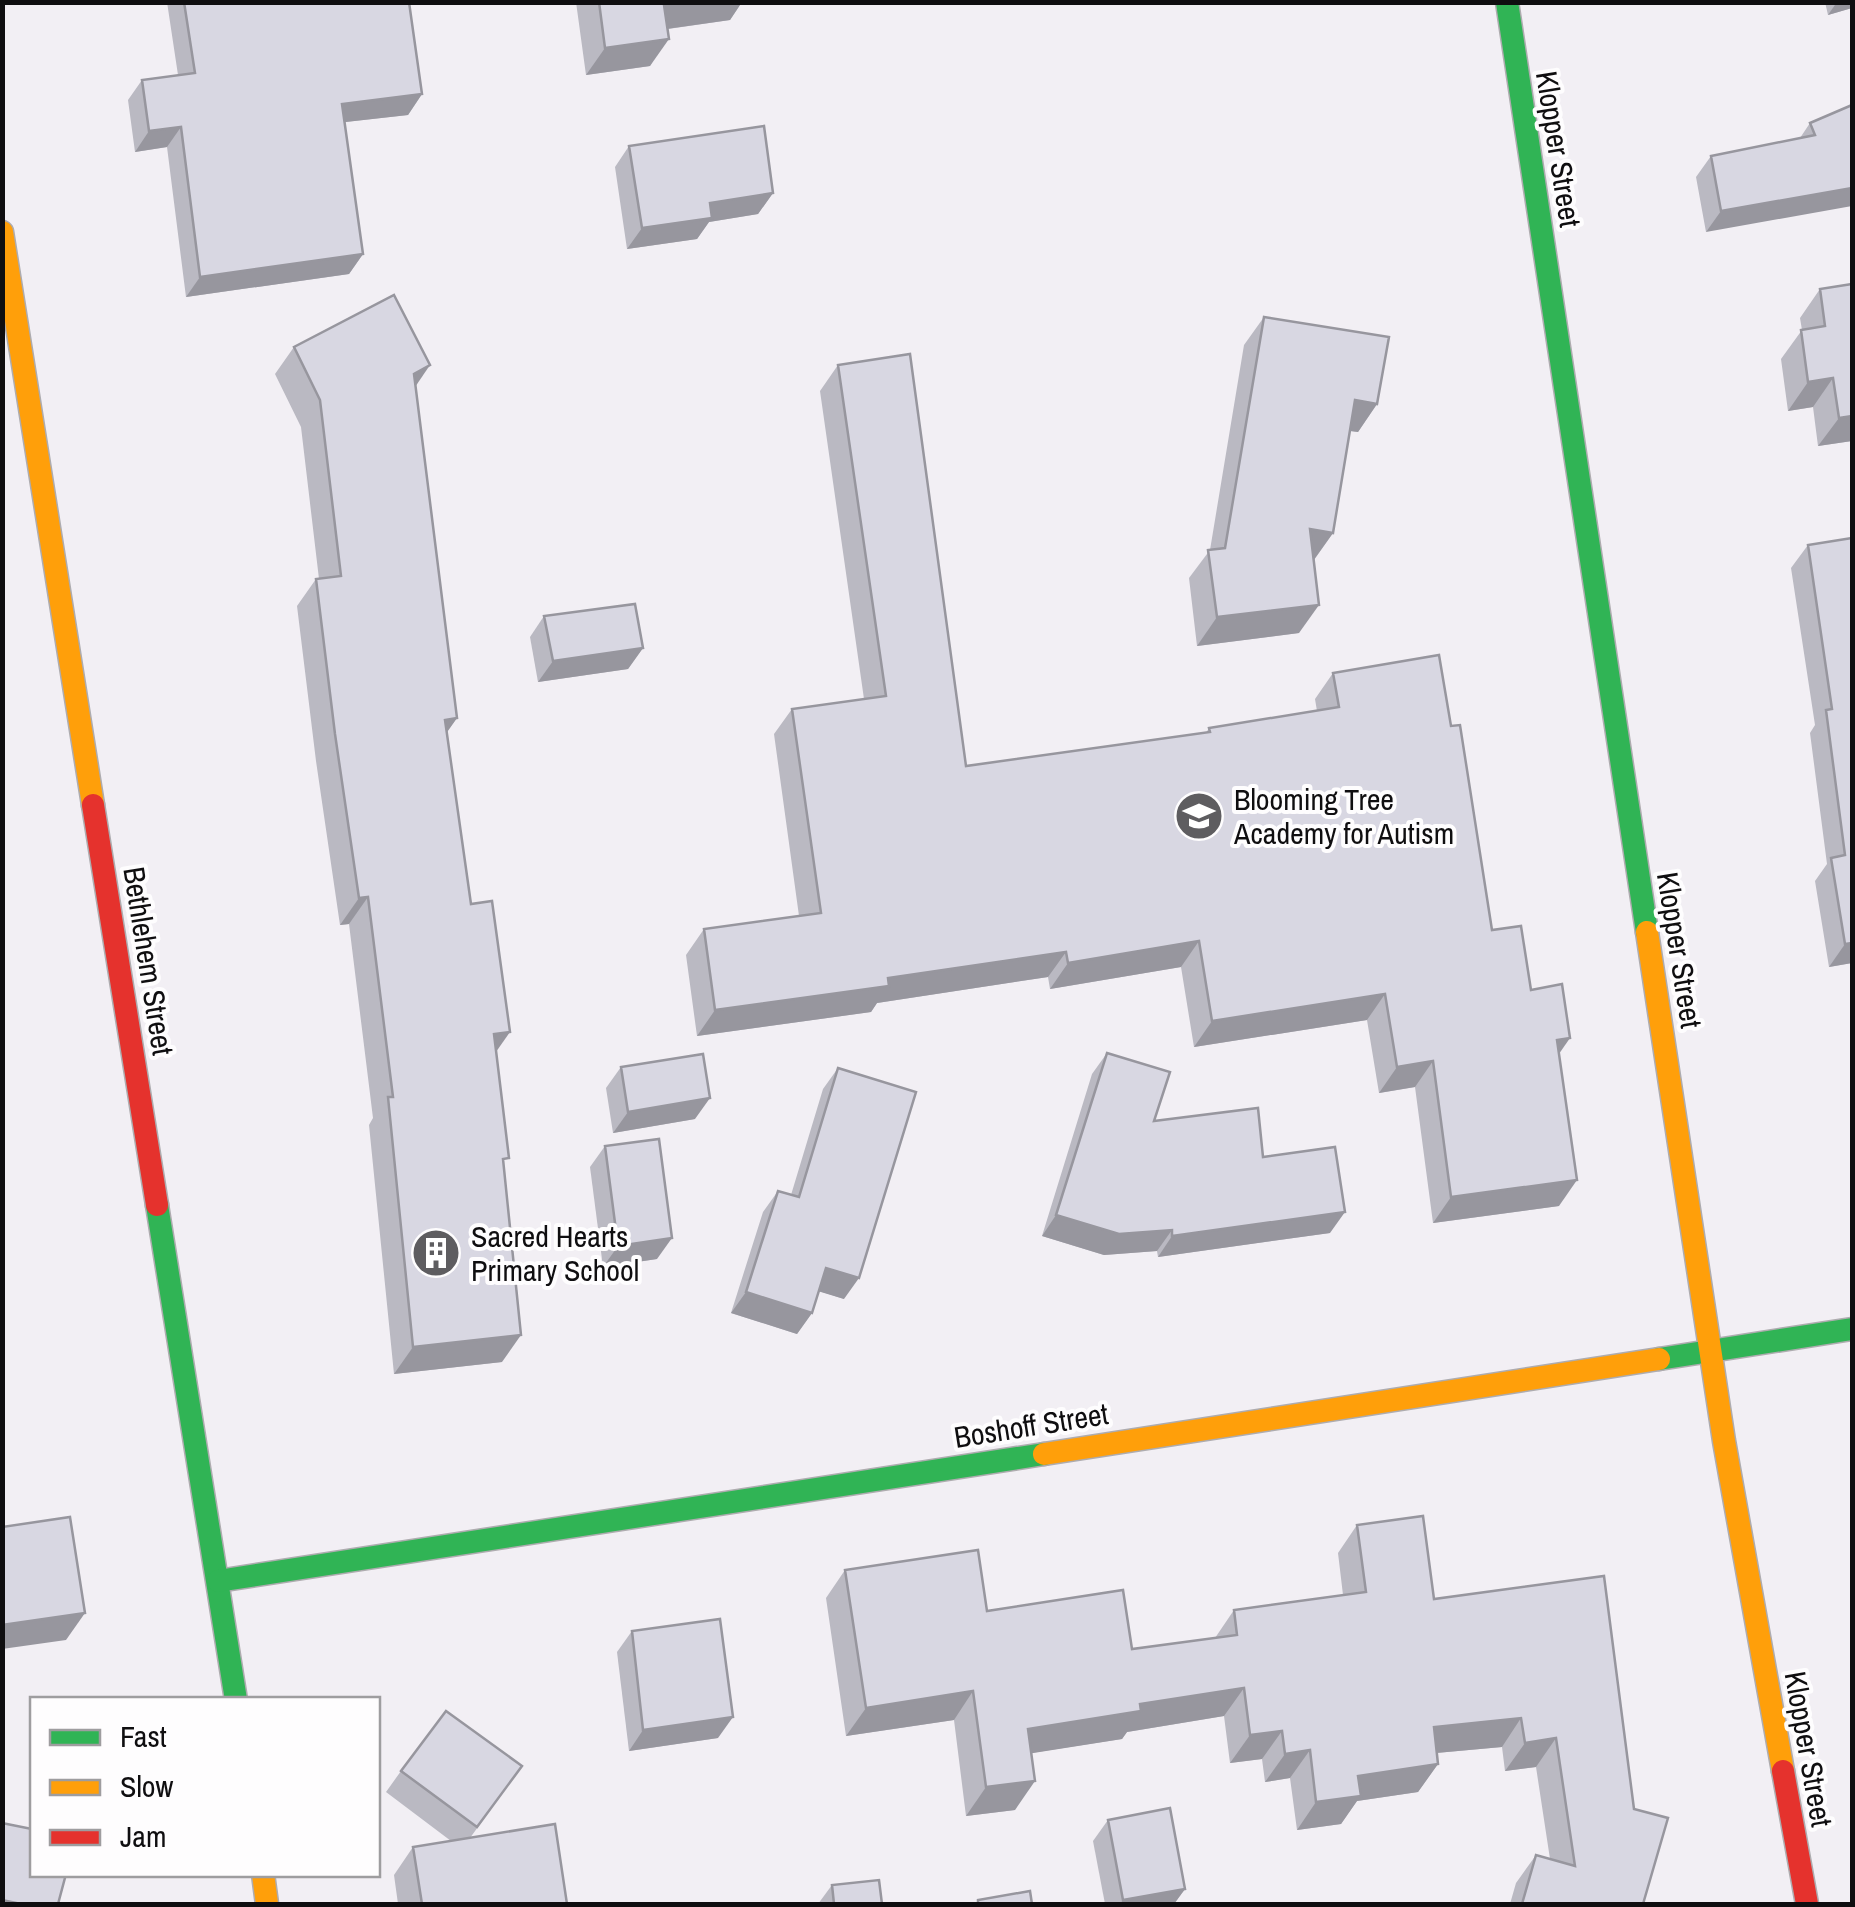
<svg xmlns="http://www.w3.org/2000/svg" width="1855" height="1907" font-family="'Archivo Narrow',sans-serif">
  <rect width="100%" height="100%" fill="#f2eff4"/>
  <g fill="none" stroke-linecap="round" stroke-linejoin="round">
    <g stroke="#aeacaf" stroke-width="25">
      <g id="fast">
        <polyline points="1507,2 1647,932"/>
        <polyline points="157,1205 236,1700"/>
        <polyline points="1659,1359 1852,1329"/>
        <polyline points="218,1581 1044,1454"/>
      </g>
    </g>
    <g stroke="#aeacaf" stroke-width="25">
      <g id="slow">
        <polyline points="2,232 93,805"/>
        <polyline points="1647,932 1724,1441 1783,1771"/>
        <polyline points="1044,1454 1659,1359"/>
        <polyline points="263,1874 267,1904"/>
      </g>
    </g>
    <g stroke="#aeacaf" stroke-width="25">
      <g id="jam">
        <polyline points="93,805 157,1205"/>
        <polyline points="1783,1771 1807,1904"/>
      </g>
    </g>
    <use href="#fast" stroke="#30b455" stroke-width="22"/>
    <use href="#slow" stroke="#ff9f0a" stroke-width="22"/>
    <use href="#jam" stroke="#e5322d" stroke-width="22"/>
  </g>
  <g fill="#bab9c2">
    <polygon points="167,2 409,2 422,94 408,115 345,122 363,254 349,274 186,297 167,147 135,152 128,100 142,80 178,75"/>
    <polygon points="576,2 742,2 730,20 668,29 650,66 586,75"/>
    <polygon points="1825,2 1852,2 1852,8 1828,15"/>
    <polygon points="1852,105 1706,232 1696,177 1711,156 1800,138 1810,123"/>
    <polygon points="629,146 773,193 758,214 709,222 697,239 627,249 615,167"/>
    <polygon points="1852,284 1852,441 1818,446 1813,407 1788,411 1781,359 1802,330 1800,318 1820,289"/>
    <polygon points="1264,317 1377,404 1358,432 1350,431 1333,533 1314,560 1299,633 1197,646 1189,578 1210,550 1244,345"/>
    <polygon points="294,347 415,386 457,718 446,733 471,904 496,1050 504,1166 502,1362 394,1374 369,1125 373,1118 349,924 340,925 316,761 297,606 316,579 319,579 301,427 275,374"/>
    <polygon points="838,365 966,766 1206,733 1209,728 1317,711 1315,699 1333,673 1451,726 1492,930 1531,990 1559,1054 1559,1206 1433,1223 1415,1087 1379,1093 1367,1020 1194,1047 1181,967 1050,989 1048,977 877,1003 871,1012 697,1036 686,955 704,929 799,916 774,734 792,709 864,699 820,391"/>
    <polygon points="1852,538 1852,963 1829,967 1815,881 1827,864 1810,733 1815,725 1791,568 1808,545"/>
    <polygon points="544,616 643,648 628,669 538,682 530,637"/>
    <polygon points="1107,1053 1154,1121 1263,1157 1330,1233 1158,1257 1157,1251 1104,1255 1042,1236 1092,1074"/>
    <polygon points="621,1067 695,1119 613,1133 606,1088"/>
    <polygon points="838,1068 844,1299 819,1291 812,1313 797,1334 731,1313 763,1212 778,1191 791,1195 823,1089"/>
    <polygon points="605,1146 657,1259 603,1267 590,1167"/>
    <polygon points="1357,1525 1434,1599 1604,1576 1643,1904 1510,1904 1516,1883 1536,1855 1550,1859 1536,1767 1505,1771 1502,1747 1436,1753 1438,1764 1418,1792 1357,1801 1341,1824 1297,1830 1290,1778 1265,1782 1262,1759 1230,1763 1224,1716 1127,1732 1122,1739 1031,1753 1015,1810 966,1816 954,1720 846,1736 826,1598 845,1570 987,1611 1132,1649 1215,1638 1234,1610 1343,1595 1338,1553"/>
    <polygon points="632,1631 718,1738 629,1751 617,1652"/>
    <polygon points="522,1766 470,1838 567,1904 398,1904 394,1875 413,1847 451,1841 386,1792 401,1771"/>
    <polygon points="1108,1820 1185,1889 1174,1904 1105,1904 1093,1841"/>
    <polygon points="832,1885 882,1904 818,1904"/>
  </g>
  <g fill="#97969e">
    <polygon points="682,2 742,2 730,20 645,32 664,5"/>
    <polygon points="1837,2 1852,2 1852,8 1828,15"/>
    <polygon points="669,39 650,66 586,75 605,48"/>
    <polygon points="422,94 408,115 328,124 342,104"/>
    <polygon points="181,127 167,147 135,152 149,131"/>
    <polygon points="1852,188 1852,206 1706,232 1721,211"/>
    <polygon points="773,193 758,214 709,222 697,239 627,249 642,228 710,203"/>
    <polygon points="363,254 349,274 186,297 200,277"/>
    <polygon points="430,365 411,393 414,374"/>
    <polygon points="1833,378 1813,407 1788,411 1808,382"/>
    <polygon points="1355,400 1377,404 1358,432 1336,429"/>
    <polygon points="1852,416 1852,441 1818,446 1839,418"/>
    <polygon points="1310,529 1333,533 1313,561"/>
    <polygon points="1319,605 1299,633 1197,646 1217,617"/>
    <polygon points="643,648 628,669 538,682 553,661"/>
    <polygon points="457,718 438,745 445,720"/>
    <polygon points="368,897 349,924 340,925 359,898"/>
    <polygon points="1199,941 1181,967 1050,989 1068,963"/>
    <polygon points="1852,943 1852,963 1829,967 1845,944"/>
    <polygon points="1066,952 1048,977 877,1003 871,1012 697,1036 715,1010 888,978"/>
    <polygon points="1385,994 1367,1020 1194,1047 1212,1021"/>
    <polygon points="510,1032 491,1059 494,1034"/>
    <polygon points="1570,1038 1552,1064 1557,1040"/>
    <polygon points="1433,1061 1415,1087 1379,1093 1397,1067"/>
    <polygon points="710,1098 695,1119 613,1133 628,1112"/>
    <polygon points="1577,1180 1559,1206 1433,1223 1451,1197"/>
    <polygon points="1345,1212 1330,1233 1158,1257 1172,1236"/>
    <polygon points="1056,1215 1172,1230 1157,1251 1104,1255 1042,1236"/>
    <polygon points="672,1238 657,1259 603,1267 618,1246"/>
    <polygon points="826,1268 859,1278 844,1299 811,1289"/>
    <polygon points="746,1292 812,1313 797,1334 731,1313"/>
    <polygon points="521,1335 502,1362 394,1374 413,1347"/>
    <polygon points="85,1613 66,1640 2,1649 2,1625"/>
    <polygon points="1244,1688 1224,1716 1127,1732 1122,1739 1008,1757 1028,1729 1140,1704"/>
    <polygon points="973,1691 954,1720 846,1736 866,1708"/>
    <polygon points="733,1717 718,1738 629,1751 643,1730"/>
    <polygon points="1521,1718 1502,1747 1414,1755 1434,1727"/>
    <polygon points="1282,1731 1262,1759 1230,1763 1250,1735"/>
    <polygon points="1556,1738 1536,1767 1505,1771 1525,1743"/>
    <polygon points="1310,1750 1290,1778 1265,1782 1285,1754"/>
    <polygon points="1438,1764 1418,1792 1357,1801 1341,1824 1297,1830 1316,1802 1358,1776"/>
    <polygon points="1035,1781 1015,1810 966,1816 986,1787"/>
    <polygon points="1185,1889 1174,1904 1120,1904 1123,1900"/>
  </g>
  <g fill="#d8d7e2" stroke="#97969e" stroke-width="2.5">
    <polygon points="184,2 409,2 422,94 342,104 363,254 200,277 181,127 149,131 142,80 195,73"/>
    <polygon points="599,2 682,2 664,5 669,39 605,48"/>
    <polygon points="1852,105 1852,188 1721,211 1711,156 1815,135 1810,123"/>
    <polygon points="764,126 773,193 710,203 712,218 642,228 629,146"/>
    <polygon points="1852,284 1852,416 1839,418 1833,378 1808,382 1801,330 1825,326 1820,289"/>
    <polygon points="394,295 430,365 414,374 457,718 445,720 471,904 492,901 510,1032 494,1034 509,1158 503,1159 521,1335 413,1347 388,1097 393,1097 368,897 359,898 335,734 316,579 341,576 320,400 294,347"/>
    <polygon points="1264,317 1389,337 1377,404 1355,400 1333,533 1310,529 1319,605 1217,617 1208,550 1225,548"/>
    <polygon points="910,354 966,766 1210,732 1209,728 1339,707 1333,673 1439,655 1451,726 1460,725 1492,930 1521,926 1531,990 1562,984 1570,1038 1557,1040 1577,1180 1451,1197 1433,1061 1397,1067 1385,994 1212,1021 1199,941 1068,963 1066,952 888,978 889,986 715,1010 704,929 821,913 792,709 886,696 838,365"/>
    <polygon points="1852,538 1852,943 1845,944 1831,858 1845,855 1826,710 1832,709 1808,545"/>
    <polygon points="635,604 643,648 553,661 544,616"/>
    <polygon points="1107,1053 1170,1072 1154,1121 1258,1108 1263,1157 1335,1147 1345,1212 1172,1236 1172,1230 1119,1234 1056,1215"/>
    <polygon points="703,1054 710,1098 628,1112 621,1067"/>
    <polygon points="838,1068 916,1092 859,1278 826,1268 812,1313 746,1292 778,1191 799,1197"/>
    <polygon points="659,1139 672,1238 618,1246 605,1146"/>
    <polygon points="1423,1516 1434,1599 1604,1576 1634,1809 1668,1818 1643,1904 1522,1904 1536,1855 1575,1866 1556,1738 1525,1743 1521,1718 1434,1727 1438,1764 1358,1776 1361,1796 1316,1802 1310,1750 1285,1754 1282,1731 1250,1735 1244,1688 1140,1704 1141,1711 1028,1729 1035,1781 986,1787 973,1691 866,1708 845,1570 978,1550 987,1611 1123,1590 1132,1649 1237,1635 1234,1610 1366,1592 1357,1525"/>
    <polygon points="70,1517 85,1613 2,1625 2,1527"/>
    <polygon points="720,1619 733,1717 643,1730 632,1631"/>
    <polygon points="446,1711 522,1766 477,1827 401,1771"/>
    <polygon points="1170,1808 1185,1889 1123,1900 1108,1820"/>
    <polygon points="2,1823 32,1829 32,1874 66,1874 58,1904 21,1904 2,1900"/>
    <polygon points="555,1824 567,1904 422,1904 413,1847"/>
    <polygon points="879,1880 882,1904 834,1904 832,1885"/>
    <polygon points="1030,1891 1032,1904 978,1904 978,1900"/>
  </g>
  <defs>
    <g id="school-disc" transform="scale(2.5)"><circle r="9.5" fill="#5e5d60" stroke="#fefdfe"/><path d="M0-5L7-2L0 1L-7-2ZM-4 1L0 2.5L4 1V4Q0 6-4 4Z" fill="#fff"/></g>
    <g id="building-disc" transform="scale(2.5)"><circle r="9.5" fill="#5e5d60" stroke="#fefdfe"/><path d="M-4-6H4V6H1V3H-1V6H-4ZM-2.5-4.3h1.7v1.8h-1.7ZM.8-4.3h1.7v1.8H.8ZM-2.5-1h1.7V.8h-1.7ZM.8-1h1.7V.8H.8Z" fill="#fff"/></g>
  </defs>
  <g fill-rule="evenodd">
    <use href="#school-disc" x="1199" y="816"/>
    <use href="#building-disc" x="436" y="1253"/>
  </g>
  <g text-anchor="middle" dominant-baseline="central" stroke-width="8" stroke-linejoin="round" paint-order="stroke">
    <g font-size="30" fill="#0f0e10" stroke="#fefdfe">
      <text transform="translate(1559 149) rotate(81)">Klopper Street</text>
      <text transform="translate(1680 950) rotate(81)">Klopper Street</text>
      <text transform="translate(149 961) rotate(81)">Bethlehem Street</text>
      <text transform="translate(1031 1425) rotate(-9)">Boshoff Street</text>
      <text transform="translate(1809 1749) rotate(80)">Klopper Street</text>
    </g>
    <g font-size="30" fill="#0f0e10" stroke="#fefdfe" text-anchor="start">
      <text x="1234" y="799">Blooming Tree<tspan x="1234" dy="34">Academy for Autism</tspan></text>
      <text x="471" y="1236">Sacred Hearts<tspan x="471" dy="34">Primary School</tspan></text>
    </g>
  </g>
  <rect width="1855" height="1907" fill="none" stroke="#0f0e10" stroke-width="10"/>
  <rect x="30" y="1697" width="350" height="180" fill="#fefdfe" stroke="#9e9d9f" stroke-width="2.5"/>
  <rect x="50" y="1730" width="50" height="15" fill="#30b455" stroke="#9e9d9f" stroke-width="2.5"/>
  <text x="120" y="1747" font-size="30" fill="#0f0e10">Fast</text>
  <rect x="50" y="1780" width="50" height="15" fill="#ff9f0a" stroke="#9e9d9f" stroke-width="2.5"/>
  <text x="120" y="1797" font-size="30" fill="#0f0e10">Slow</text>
  <rect x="50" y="1830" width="50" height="15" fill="#e5322d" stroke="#9e9d9f" stroke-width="2.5"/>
  <text x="120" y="1847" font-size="30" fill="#0f0e10">Jam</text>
</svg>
